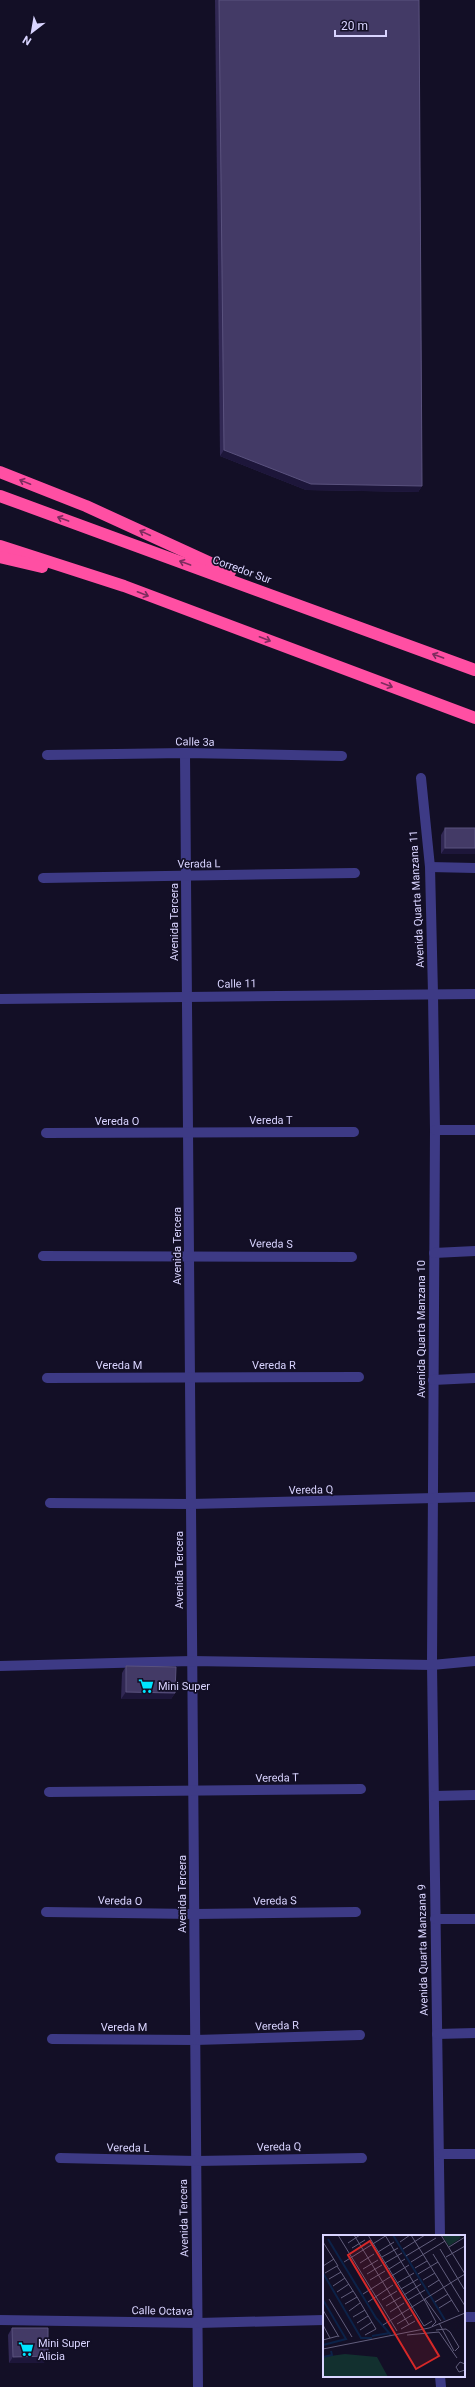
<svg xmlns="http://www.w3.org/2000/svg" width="475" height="2387" font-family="Roboto,sans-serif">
  <rect width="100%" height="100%" fill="#130f26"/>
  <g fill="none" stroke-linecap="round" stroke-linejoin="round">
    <g stroke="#3d3a85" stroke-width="10">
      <polyline points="185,753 198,2387"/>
      <polyline points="47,755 185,753 342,756"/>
      <polyline points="421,778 430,867 433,994 435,1130 432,1665 440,2236"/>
      <polyline points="430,867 475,868"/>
      <polyline points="43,878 355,873"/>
      <polyline points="0,999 475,994"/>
      <polyline points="435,1130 475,1130"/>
      <polyline points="46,1133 354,1132"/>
      <polyline points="434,1253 475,1251"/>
      <polyline points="43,1256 352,1257"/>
      <polyline points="47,1378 359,1377"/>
      <polyline points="433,1380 475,1378"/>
      <polyline points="50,1503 190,1504 475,1497"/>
      <polyline points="0,1666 191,1661 432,1665 475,1661"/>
      <polyline points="49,1792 361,1789"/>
      <polyline points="434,1796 475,1795"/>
      <polyline points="46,1912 194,1914 356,1912"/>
      <polyline points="435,1919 475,1919"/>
      <polyline points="437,2034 475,2033"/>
      <polyline points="52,2039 195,2040 360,2035"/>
      <polyline points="440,2154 475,2154"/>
      <polyline points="60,2158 196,2161 362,2158"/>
      <polyline points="464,2317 475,2317"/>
      <polyline points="0,2320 198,2323 324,2320"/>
      <polyline points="440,2376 441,2387"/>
    </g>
    <g stroke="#ff4fa3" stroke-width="12">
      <polyline points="0,472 86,506 230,572"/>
      <polyline points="0,496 475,670"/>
      <polyline points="0,546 124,586 475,718"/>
      <polyline points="0,557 42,567"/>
    </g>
  </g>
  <g fill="#312854">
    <polygon points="215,0 419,0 422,486 418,492 306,490 220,456"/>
    <polygon points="445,828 475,828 441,854 441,835"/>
    <polygon points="126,1666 175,1693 171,1699 121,1699 122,1673"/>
    <polygon points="12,2328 44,2363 9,2363 8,2335"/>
  </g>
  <g fill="#1d163a">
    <polygon points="224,450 422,486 418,492 306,490 220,456"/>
    <polygon points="445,848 475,848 475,854 441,854"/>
    <polygon points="126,1692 175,1693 171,1699 121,1699"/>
    <polygon points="48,2356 44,2363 9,2363 13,2357"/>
  </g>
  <g fill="#433a66" stroke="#5a527e">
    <polygon points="219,0 419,0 422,486 311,484 224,450"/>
    <rect x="445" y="828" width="30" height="20"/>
    <polygon points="126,1666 176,1667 175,1693 126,1692"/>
    <polygon points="12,2328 48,2328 48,2356 13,2357"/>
  </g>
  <defs><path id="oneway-shaft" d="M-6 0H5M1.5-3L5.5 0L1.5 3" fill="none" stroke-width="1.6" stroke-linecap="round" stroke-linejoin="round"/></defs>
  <g stroke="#7d2c5e">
    <use href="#oneway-shaft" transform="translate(25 482) rotate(-158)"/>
    <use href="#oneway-shaft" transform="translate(63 519) rotate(-160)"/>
    <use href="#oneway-shaft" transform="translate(145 533) rotate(-155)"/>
    <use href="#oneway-shaft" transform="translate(185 563) rotate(-160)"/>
    <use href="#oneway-shaft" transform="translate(143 594) rotate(21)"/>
    <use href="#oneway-shaft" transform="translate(265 639) rotate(21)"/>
    <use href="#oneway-shaft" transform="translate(438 656) rotate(-160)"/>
    <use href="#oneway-shaft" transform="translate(387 685) rotate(21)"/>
  </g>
  <defs>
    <g id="supermarket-bare" transform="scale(1.2)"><path d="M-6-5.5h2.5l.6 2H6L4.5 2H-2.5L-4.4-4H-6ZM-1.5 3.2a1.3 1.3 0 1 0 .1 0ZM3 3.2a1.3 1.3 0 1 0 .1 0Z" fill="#00e5ff" stroke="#130f26" stroke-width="2.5" paint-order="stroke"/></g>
  </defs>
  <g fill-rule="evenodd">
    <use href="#supermarket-bare" x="146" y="1686"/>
    <use href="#supermarket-bare" x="26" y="2349"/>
  </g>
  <g text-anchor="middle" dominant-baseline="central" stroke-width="3.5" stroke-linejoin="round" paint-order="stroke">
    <g font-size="11" fill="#d9d4ff" stroke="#130f26">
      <text transform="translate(242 570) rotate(20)">Corredor Sur</text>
      <text transform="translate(195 742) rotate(1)">Calle 3a</text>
      <text transform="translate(199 864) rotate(-1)">Verada L</text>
      <text transform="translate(417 899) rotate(-93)">Avenida Quarta Manzana 11</text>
      <text transform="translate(174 922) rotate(-90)">Avenida Tercera</text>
      <text transform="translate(237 984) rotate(-1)">Calle 11</text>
      <text x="271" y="1120">Vereda T</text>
      <text x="117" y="1121">Vereda O</text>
      <text transform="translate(271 1244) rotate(1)">Vereda S</text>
      <text transform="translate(177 1246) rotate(-90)">Avenida Tercera</text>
      <text transform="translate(421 1329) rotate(-90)">Avenida Quarta Manzana 10</text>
      <text x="119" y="1365">Vereda M</text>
      <text x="274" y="1365">Vereda R</text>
      <text transform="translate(311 1490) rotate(-1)">Vereda Q</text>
      <text transform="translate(179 1570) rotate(-90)">Avenida Tercera</text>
      <text transform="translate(277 1778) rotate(-1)">Vereda T</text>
      <text transform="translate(182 1894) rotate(-90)">Avenida Tercera</text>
      <text transform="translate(120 1901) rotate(1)">Vereda O</text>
      <text transform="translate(275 1901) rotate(-1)">Vereda S</text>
      <text transform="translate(423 1950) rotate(-91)">Avenida Quarta Manzana 9</text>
      <text transform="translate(277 2026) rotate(-2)">Vereda R</text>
      <text x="124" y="2027">Vereda M</text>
      <text transform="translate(279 2147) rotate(-1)">Vereda Q</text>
      <text transform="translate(128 2148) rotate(1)">Vereda L</text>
      <text transform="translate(184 2218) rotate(-91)">Avenida Tercera</text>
      <text transform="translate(162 2311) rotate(1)">Calle Octava</text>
    </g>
    <g font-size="11" fill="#d9d4ff" stroke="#130f26" text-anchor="start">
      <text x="158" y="1686">Mini Super</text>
      <text x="38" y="2343">Mini Super<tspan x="38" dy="13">Alicia</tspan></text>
    </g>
  </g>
  <g transform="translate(323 2235)">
    <rect width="142" height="142" fill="#130f26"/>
    <path d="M119,0H136L138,3L126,11ZM22,119L54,122L65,142H0V122Z" fill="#12302f"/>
    <path fill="none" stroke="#0c2248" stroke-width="2" d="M70,0L122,85M5,4L53,83L68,100M0,38L38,103H49M0,65L23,104L0,110M49,101L67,98M0,122L9,120L8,116"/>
    <path fill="none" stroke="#625e7d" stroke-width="1" d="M15,0L74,96M31,0L86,90M45,0L101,91L109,86M62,0L103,68M88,0L136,77M118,0L142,39M0,7L15,31M77,7L87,0M25,8L37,0M126,12L142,2M29,13L42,5M80,14L102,0M117,14L141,54M55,17L71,7M110,19L142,71M83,21L113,3M59,22L75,13M123,22L142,11M21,27L64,0M88,27L122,6M37,28L51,19M62,28L79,18M0,31L11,24M14,31L34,62M92,33L104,26M40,34L55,25M66,34L82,24M2,38L14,31M44,39L59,30M95,39L115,27M6,44L18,37M47,45L62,36M100,45L112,38M74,48L91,38M10,51L22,43M105,52L116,45M78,54L95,44M14,57L26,49M40,59L86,30M81,60L98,49M34,62L53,94L42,100M18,63L30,56M6,64L29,102M102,64L118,86M59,65L74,56M85,65L102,55M45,67L70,50M112,67L125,59M103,68L113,87L109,91M22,69L34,62M63,71L78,62M116,73L129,65M0,75L16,102M26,76L37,68M67,77L81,68M30,82L42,75M34,88L45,81M116,88L131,116M74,89L89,80M0,90L7,103M60,90L142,39M78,94L92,86M37,95L49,87M113,95L123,94L127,97L136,112L132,116M84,100L116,97L134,123M0,105L15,101M0,114L106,93L142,78M142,129L137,127L133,132L136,137L142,135"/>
    <path fill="#d62828" fill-opacity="0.15" stroke="#d62828" stroke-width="2" d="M47,6L116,121L93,134L25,20Z"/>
    <rect width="142" height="142" fill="none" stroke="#d9d4ff" stroke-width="2"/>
  </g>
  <g transform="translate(32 32) rotate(211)" stroke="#130f26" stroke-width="3" paint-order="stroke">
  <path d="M0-3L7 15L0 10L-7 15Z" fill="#d9d4ff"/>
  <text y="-6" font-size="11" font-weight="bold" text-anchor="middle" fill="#d9d4ff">N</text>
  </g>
  <path d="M335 30v6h51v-6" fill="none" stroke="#d9d4ff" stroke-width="2"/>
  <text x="341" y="30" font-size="12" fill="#d9d4ff" stroke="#130f26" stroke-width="3" paint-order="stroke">20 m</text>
</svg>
